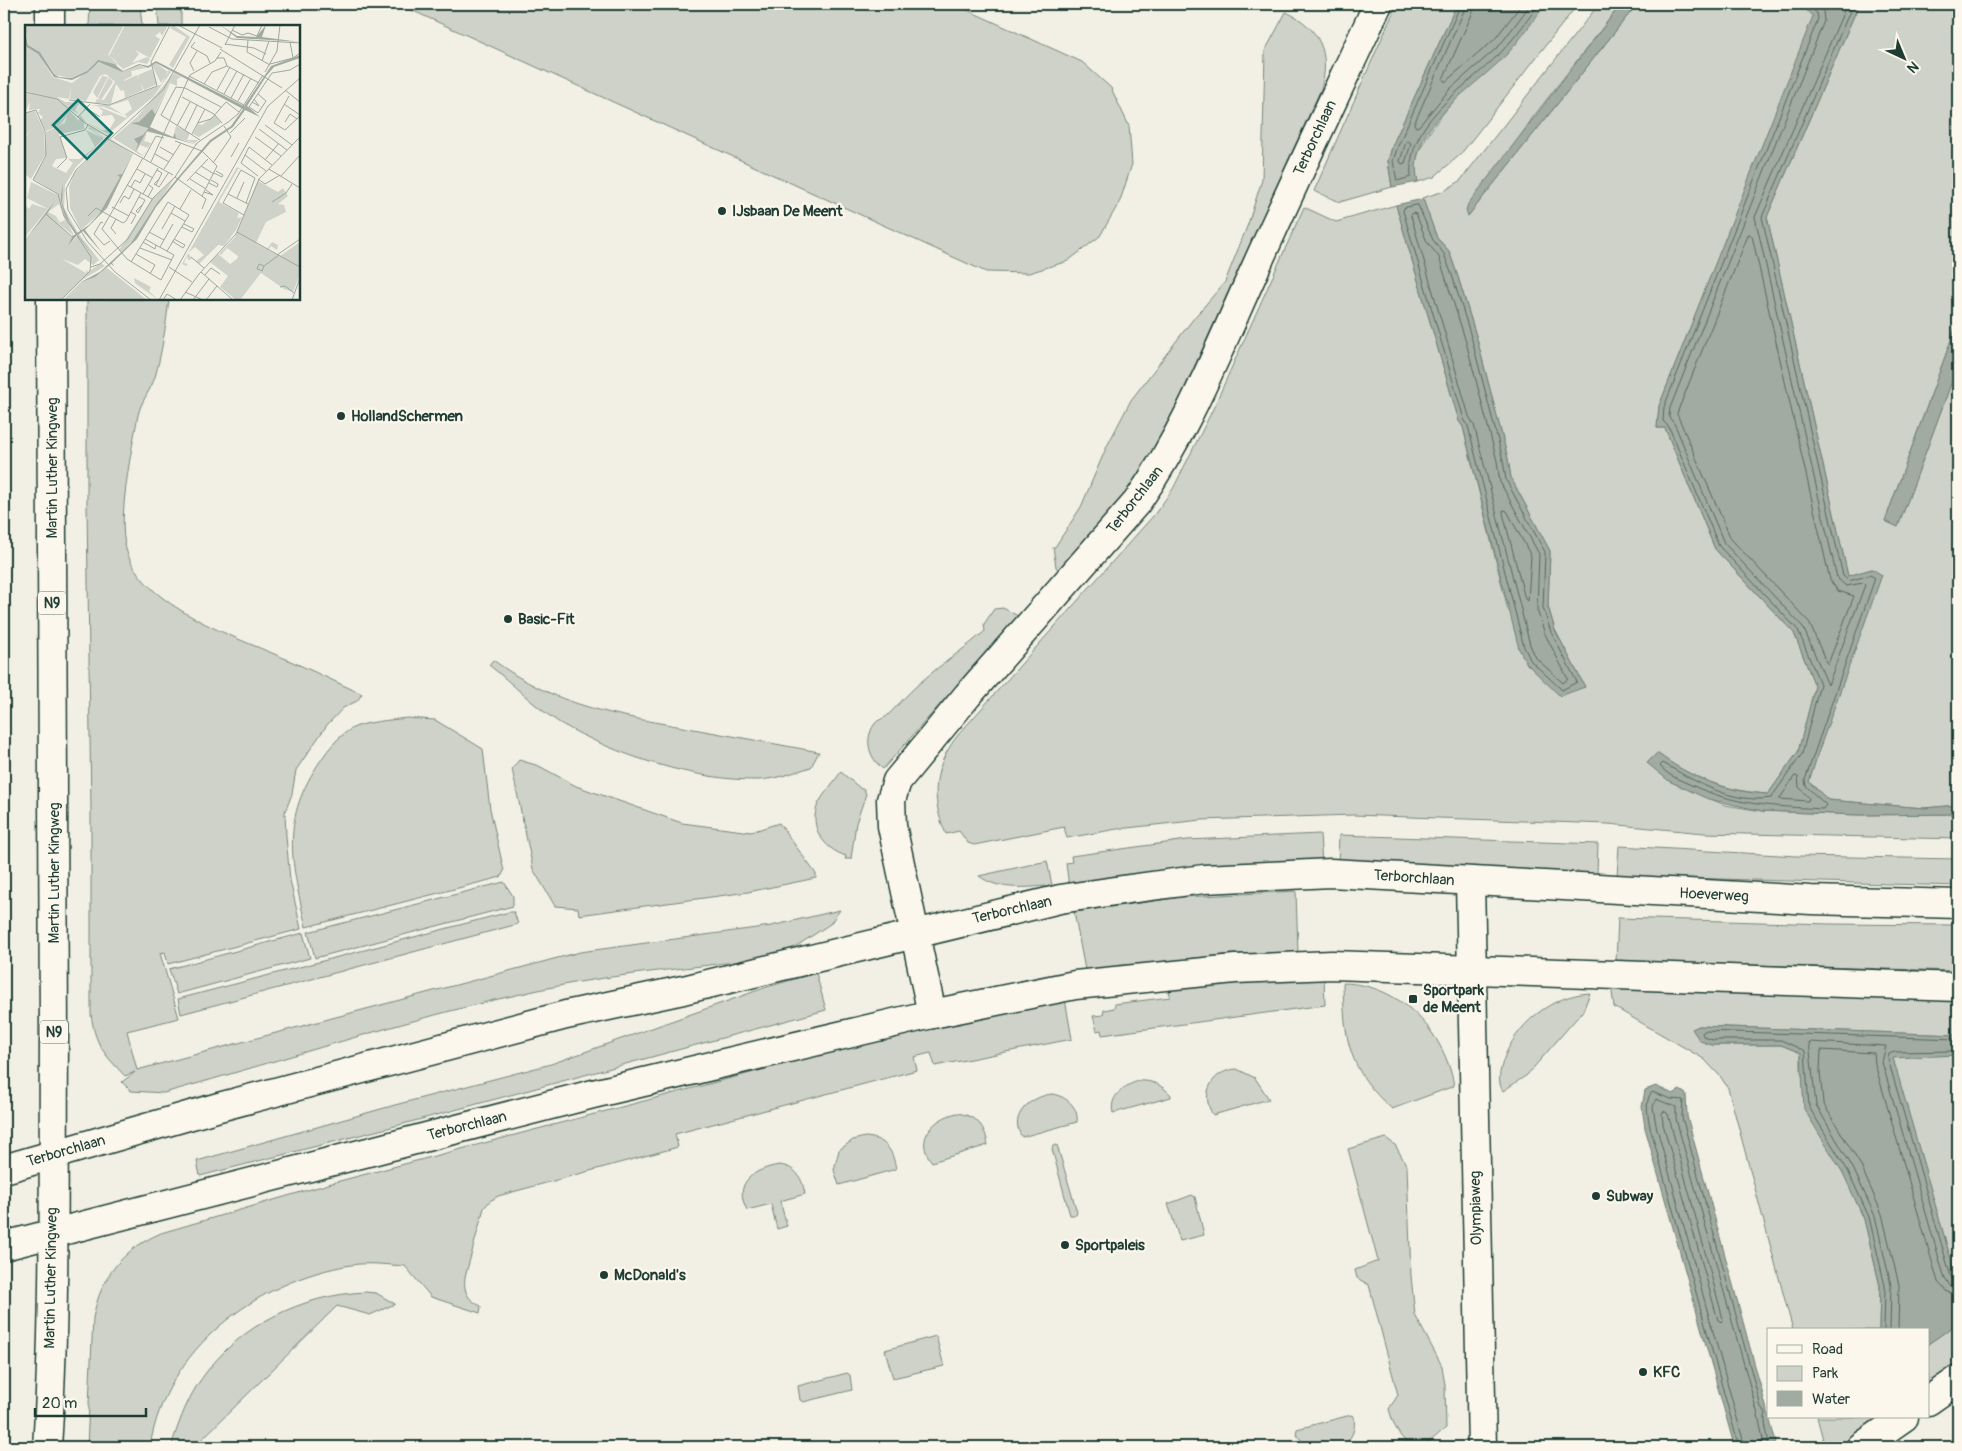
<svg xmlns="http://www.w3.org/2000/svg" width="1962" height="1451" font-family="Pangolin,sans-serif">
  <rect width="100%" height="100%" fill="#f2f0e5"/>
  <filter id="ink" filterUnits="userSpaceOnUse"><feTurbulence type="fractalNoise" baseFrequency=".02" numOctaves="2"/><feDisplacementMap in="SourceGraphic" scale="10" xChannelSelector="R" yChannelSelector="G"/><feConvolveMatrix kernelMatrix="1 2 1 2 8 2 1 2 1" color-interpolation-filters="sRGB"/></filter>
  <g filter="url(#ink)">
    <g fill="#cfd2c8" stroke="#77887e">
      <polygon points="90,4 140,4 142,26 89,26"/>
      <polygon points="157,4 181,4 181,26 159,26"/>
      <polygon points="398,4 954,4 1082,62 1111,88 1129,126 1132,164 1120,201 1100,236 1068,261 1029,273 986,272"/>
      <polygon points="1397,4 1457,4 1393,144 1388,161 1392,187 1340,202 1314,191"/>
      <path d="M1546,4H1578L1460,155L1434,177L1418,182C1417,177 1415,171 1415,167C1421,118 1513,45 1546,4Z"/>
      <path d="M1599,4H1621L1533,117L1468,216L1637,4H1799L1814,16L1659,406L1657,428H1665L1715,549L1794,633L1815,686L1798,752L1768,794C1727,791 1690,778 1657,753L1669,781L1725,805L1762,811L1858,815L1958,814V839L1704,833L1608,824L1353,815L1202,820L1117,829L1067,838L1064,827L974,845L968,843L959,831L946,834C930,798 933,767 958,735L1154,515L1173,489L1212,411L1304,207L1336,222L1396,205L1459,421L1463,427L1508,610L1585,687L1555,630L1548,606L1550,551L1511,478L1508,459L1477,339L1458,277L1449,251L1437,238L1422,198L1444,191L1460,181Z"/>
      <polygon points="1859,4 1958,4 1958,321 1885,521 1898,526 1958,365 1958,805 1924,808 1828,800 1809,782 1872,569 1848,576 1767,217"/>
      <path d="M1286,12C1320,27 1331,54 1321,89L1163,435L1139,478L1059,571L1056,567L1053,547H1055L1081,507L1106,448L1131,400L1194,318L1225,282L1248,224L1262,180L1265,51Z"/>
      <path d="M87,299H169C166,325 162,352 155,377C151,390 141,401 138,415C132,448 117,518 126,549C142,607 236,637 286,659C311,670 336,682 362,694L357,701L343,708L327,725L296,770L292,794L285,812L286,836L290,880L301,929L168,964L165,952L160,953L179,1018L127,1031L137,1070L580,952L771,926L840,910L830,924L792,949L793,953C710,968 625,971 543,989C415,1016 290,1058 164,1093L131,1091L122,1082L135,1072L125,1076C104,1054 95,1045 91,1014V812L87,504Z"/>
      <path d="M1003,608L1018,616L883,769C869,758 864,740 874,725C877,719 885,719 889,714C900,703 910,691 922,681C942,663 965,649 985,631L984,624L994,609Z"/>
      <path d="M493,660C555,706 614,715 688,728C732,736 776,744 819,752L811,767C795,772 777,779 759,780C695,781 615,755 560,723C536,708 512,683 489,665Z"/>
      <path d="M407,718L435,720L483,749L490,809L504,871L501,877L306,927C292,865 280,823 317,766C326,752 336,738 351,729C362,722 392,720 407,718Z"/>
      <polygon points="519,760 539,766 576,786 682,823 751,832 779,823 816,874 816,878 748,892 579,915 578,908 555,906 533,869 512,769"/>
      <path d="M841,772L861,789H864L866,794L856,823L851,859H845L846,856C824,849 808,827 818,804C824,793 834,782 841,772Z"/>
      <polygon points="1320,834 1322,865 1069,887 1066,863 1072,862 1071,856 1187,840"/>
      <polygon points="1339,835 1598,844 1597,874 1338,864"/>
      <polygon points="1619,846 1797,856 1958,859 1958,886 1617,876"/>
      <path d="M1047,861L1053,890L1046,891L1045,886C1022,888 998,890 979,876Z"/>
      <polygon points="504,882 513,896 513,906 315,958 308,932"/>
      <polygon points="1296,891 1298,953 1233,954 1085,970 1074,912 1184,897"/>
      <polygon points="509,912 514,912 518,924 181,1014 178,999"/>
      <polygon points="1618,918 1829,924 1958,925 1958,971 1616,961"/>
      <polygon points="303,933 310,958 177,994 169,969"/>
      <polygon points="816,973 826,1010 403,1124 200,1176 197,1161 395,1105 551,1064 767,987"/>
      <polygon points="1324,977 1325,1005 1102,1035 1101,1030 1097,1031 1093,1016 1103,1015 1104,1010 1114,1008 1115,1004 1170,997 1169,986"/>
      <path d="M1343,983C1400,984 1445,1032 1454,1086L1392,1109C1348,1070 1344,1039 1343,983Z"/>
      <polygon points="1611,985 1958,996 1958,1035 1699,1026 1693,1029 1712,1045 1781,1045 1801,1053 1801,1073 1864,1219 1880,1286 1879,1330 1793,1330 1728,1088 1720,1076 1704,1059 1614,1007"/>
      <path d="M1590,993L1583,1011L1527,1075L1503,1091C1497,1082 1500,1071 1503,1061C1515,1025 1551,995 1590,993Z"/>
      <path d="M1065,999L1072,1039L935,1066L931,1053L914,1057L917,1070L675,1134L678,1147L498,1196L490,1201L484,1208L465,1277C463,1292 468,1300 481,1306L480,1313L431,1297L405,1266C388,1265 368,1262 351,1265C257,1280 165,1349 150,1447H87L93,1318C101,1276 122,1250 161,1233L332,1183L922,1028Z"/>
      <polygon points="1958,1055 1958,1284 1892,1057"/>
      <path d="M1237,1069L1255,1078L1269,1099L1213,1115C1199,1093 1213,1070 1237,1069Z"/>
      <path d="M1139,1081C1152,1080 1162,1085 1171,1095V1097L1113,1113C1109,1096 1124,1085 1139,1081Z"/>
      <path d="M1052,1094C1066,1096 1079,1107 1077,1122L1022,1137C1007,1115 1032,1096 1052,1094Z"/>
      <path d="M957,1113C977,1116 985,1126 988,1145L932,1162C913,1139 934,1118 957,1113Z"/>
      <path d="M865,1137C886,1138 893,1151 896,1169L839,1185L834,1170L839,1150L853,1140Z"/>
      <path d="M1386,1138L1395,1145L1407,1166L1411,1276L1415,1315L1442,1366L1445,1385L1446,1428C1439,1433 1431,1442 1423,1445C1402,1451 1393,1423 1389,1409L1398,1395L1369,1285L1357,1278L1355,1270L1378,1261L1348,1149Z"/>
      <polygon points="1057,1145 1077,1212 1076,1215 1070,1215 1052,1149 1053,1146"/>
      <path d="M779,1165C797,1167 802,1178 805,1194L780,1201L787,1226L777,1229L771,1204L747,1210C732,1182 755,1169 779,1165Z"/>
      <polygon points="1192,1195 1195,1197 1204,1235 1180,1241 1168,1204"/>
      <path d="M365,1292L376,1293L395,1304L370,1315L337,1306L194,1447H171C178,1424 188,1397 202,1378C239,1325 302,1295 365,1292Z"/>
      <polygon points="1958,1323 1958,1363 1928,1384 1928,1344"/>
      <polygon points="936,1336 944,1366 893,1378 885,1350"/>
      <polygon points="847,1373 850,1375 852,1390 803,1402 800,1400 798,1386"/>
      <path d="M1351,1415L1354,1416C1356,1430 1352,1439 1341,1447H1307L1296,1434L1297,1429Z"/>
      <polygon points="1817,1417 1880,1417 1837,1447 1825,1447"/>
    </g>
    <g fill="#a2aba1" stroke="#6e7f75">
      <path d="M1457,4H1546C1533,20 1522,38 1508,53C1477,87 1404,126 1418,182L1392,187L1388,161L1393,144Z"/>
      <polygon points="1621,4 1637,4 1468,216 1466,210 1468,204"/>
      <path d="M1799,4H1859L1767,217L1848,576L1872,569L1882,575L1820,747L1809,782L1828,800L1924,808L1958,805V814L1858,815L1762,811L1708,799L1669,781L1647,763L1657,753C1690,778 1727,792 1768,794L1798,752L1815,686L1794,633L1715,549L1665,428H1657L1659,406L1813,16Z"/>
      <polygon points="1423,199 1437,238 1449,251 1458,277 1477,339 1508,459 1511,478 1550,551 1548,607 1555,630 1585,687 1560,696 1527,664 1519,649 1463,427 1459,421 1396,205"/>
      <polygon points="1958,321 1958,365 1898,527 1885,521"/>
      <polygon points="1699,1026 1958,1035 1958,1055 1893,1058 1958,1284 1958,1323 1928,1344 1928,1330 1879,1330 1880,1286 1864,1219 1843,1173 1804,1109 1801,1053 1781,1045 1712,1045 1700,1041 1692,1029"/>
      <polygon points="1656,1086 1673,1094 1680,1090 1686,1094 1687,1116 1776,1443 1770,1447 1731,1447 1734,1445 1645,1128 1642,1107 1645,1090"/>
    </g>
    <g fill="none" stroke-linecap="round" stroke-linejoin="round">
      <g stroke="#536960" stroke-width="1">
        <path d="M1461,4L1398,146L1393,161L1397,181L1411,177C1406,119 1470,86 1504,49C1517,35 1528,19 1539,4"/>
        <polyline points="1467,4 1414,124 1416,127 1419,126 1449,90 1500,45 1531,4"/>
        <polyline points="1475,4 1473,12 1443,79 1445,82 1494,40 1522,4"/>
        <path d="M1806,4L1817,13L1818,19L1664,407L1663,421L1669,427L1719,546L1798,630L1820,684L1802,754L1771,798C1732,804 1696,782 1663,763L1660,766C1667,775 1678,779 1689,784C1736,806 1772,806 1823,809L1826,805L1806,786L1805,780L1875,578L1870,575L1849,581L1843,576L1762,217L1853,4"/>
        <polyline points="1816,4 1823,11 1824,21 1670,408 1669,417 1675,425 1724,543 1803,627 1828,685 1865,585 1863,583 1846,586 1837,578 1755,217 1847,4"/>
        <polygon points="1409,141 1411,144 1405,163 1402,164 1400,161 1406,142"/>
        <polygon points="1418,205 1433,240 1444,254 1453,278 1472,340 1503,460 1506,480 1545,552 1543,608 1551,632 1577,682 1562,690 1531,661 1524,647 1468,426 1464,419 1403,211 1404,208"/>
        <polygon points="1413,213 1416,214 1427,242 1439,257 1466,342 1497,461 1500,482 1539,554 1537,610 1545,634 1568,679 1563,683 1536,658 1530,645 1474,425 1469,416 1411,216"/>
        <polygon points="1749,234 1752,236 1830,580 1838,591 1854,596 1828,664 1826,662 1809,622 1731,539 1677,414"/>
        <polygon points="1504,510 1507,511 1531,556 1528,601 1525,599 1503,513"/>
        <polygon points="1795,776 1798,777 1799,787 1809,798 1808,801 1780,799"/>
        <polyline points="1958,1051 1894,1052 1889,1054 1888,1059 1951,1277 1958,1281"/>
        <polygon points="1664,1111 1668,1114 1723,1319 1721,1322 1718,1320 1663,1124 1662,1114"/>
        <polyline points="1884,1330 1885,1286 1869,1217 1848,1171 1809,1107 1805,1051 1781,1040 1713,1040 1704,1037 1702,1033 1704,1031 1958,1039"/>
        <polyline points="1890,1330 1891,1285 1875,1216 1853,1168 1816,1105 1809,1042 1886,1046 1882,1062 1945,1279 1950,1286 1958,1288"/>
        <polyline points="1898,1330 1899,1285 1882,1214 1860,1164 1823,1103 1820,1072 1821,1050 1874,1053 1875,1064 1938,1282 1947,1292 1958,1295"/>
        <path d="M1739,1447L1650,1127C1648,1116 1644,1101 1652,1092L1671,1099L1683,1100L1682,1117L1761,1407L1766,1413C1762,1423 1770,1435 1768,1447"/>
        <polyline points="1745,1447 1656,1125 1653,1107 1656,1099 1676,1107 1676,1119 1758,1415 1763,1439 1761,1447"/>
      </g>
      <g stroke="#1f3d34" stroke-width="31">
        <g id="minor">
          <polyline points="1470,882 1482,1447"/>
          <path d="M932,1014L892,826L891,800L897,781L967,696L1137,502C1187,430 1219,348 1255,269C1295,180 1337,92 1378,4"/>
          <polyline points="1928,1401 1958,1380"/>
          <polyline points="1861,1447 1904,1417"/>
        </g>
      </g>
      <g stroke="#1f3d34" stroke-width="31">
        <g id="major">
          <polyline points="4,1169 219,1107 566,1015 683,990 1060,899 1129,889 1204,879 1331,873 1811,900 1958,904"/>
          <polyline points="4,1246 593,1094 932,1014 1075,985 1235,969 1332,965 1958,987"/>
        </g>
      </g>
      <g stroke="#1f3d34" stroke-width="31">
        <g id="highway">
          <polyline points="50,4 50,26"/>
          <path d="M47,1447C56,1311 53,1174 54,1038C54,791 52,545 51,299"/>
        </g>
      </g>
      <use href="#minor" stroke="#fbf7ec" stroke-width="28"/>
      <use href="#major" stroke="#fbf7ec" stroke-width="28"/>
      <use href="#highway" stroke="#fbf7ec" stroke-width="28"/>
    </g>
  </g>
  <g fill="#1f3d34" stroke="#fbf7ec" stroke-width="2">
    <circle cx="722" cy="211" r="5"/>
    <circle cx="341" cy="416" r="5"/>
    <circle cx="508" cy="619" r="5"/>
    <rect x="1408" y="994" width="10" height="10" rx="2.5"/>
    <circle cx="1596" cy="1196" r="5"/>
    <circle cx="1065" cy="1245" r="5"/>
    <circle cx="604" cy="1275" r="5"/>
    <circle cx="1643" cy="1372" r="5"/>
  </g>
  <g text-anchor="middle" dominant-baseline="central" stroke-width="4.5" stroke-linejoin="round" paint-order="stroke">
    <g fill="#fbf7ec" stroke="#61756b" stroke-width="1">
      <rect x="38" y="591.5" width="28" height="23" rx="4"/>
      <rect x="40" y="1020.5" width="28" height="23" rx="4"/>
    </g>
    <g font-size="14" font-weight="bold" fill="#1f3d34">
      <text x="52" y="603">N9</text>
      <text x="54" y="1032">N9</text>
    </g>
    <g font-size="15" fill="#1f3d34" stroke="#fbf7ec">
      <text transform="translate(1315 138) rotate(-65)">Terborchlaan</text>
      <text transform="translate(52 468) rotate(-90)">Martin Luther Kingweg</text>
      <text transform="translate(1135 500) rotate(-52)">Terborchlaan</text>
      <text transform="translate(54 873) rotate(-90)">Martin Luther Kingweg</text>
      <text transform="translate(1414 878) rotate(4)">Terborchlaan</text>
      <text transform="translate(1714 895) rotate(3)">Hoeverweg</text>
      <text transform="translate(1012 910) rotate(-13)">Terborchlaan</text>
      <text transform="translate(467 1126) rotate(-14)">Terborchlaan</text>
      <text transform="translate(66 1151) rotate(-16)">Terborchlaan</text>
      <text transform="translate(1476 1208) rotate(-91)">Olympiaweg</text>
      <text transform="translate(51 1278) rotate(-89)">Martin Luther Kingweg</text>
    </g>
    <g font-size="15" font-weight="bold" fill="#1f3d34" stroke="#fbf7ec" text-anchor="start">
      <text x="732" y="211">IJsbaan De Meent</text>
      <text x="351" y="416">HollandSchermen</text>
      <text x="518" y="619">Basic-Fit</text>
      <text x="1423" y="990">Sportpark<tspan x="1423" dy="17">de Meent</tspan></text>
      <text x="1606" y="1196">Subway</text>
      <text x="1075" y="1245">Sportpaleis</text>
      <text x="614" y="1275">McDonald's</text>
      <text x="1653" y="1372">KFC</text>
    </g>
  </g>
  <g transform="translate(25 25)">
    <rect width="275" height="275" fill="#f2f0e5"/>
    <path d="M0,0H99L83,30L92,37V42L72,36L62,46L47,53L30,50L15,27L3,20ZM100,0H143L137,12L141,2L137,11L135,7L130,11L135,14L125,33L110,25L114,29L107,38L122,32L125,34L122,39L113,37L98,44L84,31ZM148,0L165,12L148,43L144,40L161,12L145,3ZM0,21L13,29L28,52L47,58L75,37L97,47L115,40L121,43L106,46L107,51L99,55V56L112,50L114,54L113,50L127,44L132,59L119,65L115,57L118,65L100,73L99,65L96,66L91,59L86,79L70,78L72,74L79,75L90,57L81,49L75,51L61,76L45,74L46,62L44,74L32,72L40,77H55L50,85L54,89L41,82L54,96L55,90L61,97L77,105H84L90,95L87,90L76,91L78,86L72,81L101,93L102,91L79,82L65,80H85L104,73L137,59L143,45L146,47L128,72L83,109L59,96V104L34,109L42,133L31,134L27,141L41,148L48,138L43,134H55L70,122L61,105L78,113L63,103L65,102L79,110L66,104L78,112V114L51,142L40,160L39,183L53,208L51,209L44,200L49,211L22,189L31,174L0,212V180L4,184L7,179L23,184L2,173L6,157L33,170L36,178L33,169L8,154L20,133L21,107L40,98L42,91L35,100L21,106L15,95L18,92L13,88L15,84L4,85L5,77L0,87V68H7L0,66ZM103,75L107,84L99,90L84,81ZM34,179L40,195L35,197L33,192L35,199L31,191L23,187ZM131,38L143,47L136,58L127,40ZM149,48L156,52L152,54V61L145,58L115,117L122,106L139,110L122,107L119,116L126,118L123,123L115,120L112,126L117,130L122,125L117,131L88,113L112,92ZM77,51L83,52L72,73L68,67ZM84,52L88,57L76,75L73,73ZM10,86L19,106L20,130L6,154L0,149V112L7,104L0,111V88ZM190,90L196,98L174,112L168,109L173,99L177,100ZM151,101L165,108L162,115H173L170,118L151,113L150,108L148,112ZM86,114L108,129L74,189L56,205L45,183L44,162L50,147ZM212,142L216,144H213L194,177L214,188L212,193L217,192L211,205L199,221L193,220L174,239L171,236L179,230L170,222L163,228L167,234L163,235L162,231L159,238L163,239L161,241L157,239ZM149,154L109,215L96,227L94,225L127,174ZM233,156L253,167L258,163L263,171L253,179L259,180L261,187L241,197L231,218L242,224L247,217L253,220L252,225L246,221L243,225L255,231L275,217V250L268,267L259,264L236,248L215,275H211L195,262L203,251L185,237L193,229L205,239L212,234L213,231L202,223L196,230L194,229L210,212ZM21,190L47,212L44,220L54,209L74,235L68,240L60,234L53,240L37,234L61,248V245L63,247L76,238L80,241L57,255L36,275H0V215ZM82,243L122,275H38L56,257ZM109,253L126,262L124,266L132,274L110,258Z" fill="#cfd2c8" fill-rule="evenodd"/>
    <path d="M195,0L212,11L231,12L241,0L237,12L275,17L212,13ZM0,7L3,20L15,27L29,49L34,52L47,53L62,46L73,35L89,39L98,46L114,39L123,41L131,36L219,81L246,41L275,30V33L249,42L242,50L222,81L235,92L220,85L208,102L186,117L158,149L131,182L112,214L87,238L89,241L86,239L70,252L56,257L75,247L106,218L132,178L155,150L185,115L206,101L218,84L131,38L123,43L115,40L97,47L74,37L62,48L47,55L29,52L13,29L0,21ZM145,59L125,102L148,112L150,108L151,113L176,121L122,106L110,127L113,119L109,114L118,110L123,103L106,98L114,97L127,84L130,89ZM108,129L82,183L60,205L78,229L58,206L53,210L71,234L52,210L43,221L47,212L21,190L0,215L31,174L22,189L47,211L51,209L40,191L36,176V170L38,158L37,178L44,196L52,208L64,200L74,189L95,152L92,150L97,149Z" fill="#a2aba1"/>
    <path fill="none" stroke="#9ea89e" stroke-width="1" d="M153,0L197,23M184,2L207,14L275,18M207,5L217,10L223,8M223,8L232,11L237,0M223,15L222,27L245,40M170,17L166,22L182,31L185,38M265,17L268,33M200,19L229,23L241,29M200,20L210,0M195,24L257,63M192,33H199L202,41M237,36L244,16M245,39L268,33L275,28M202,41L234,58M169,46L165,38L172,26M240,47L252,26L255,0M164,51L219,80M179,59L187,47L202,41M192,65L205,42M260,65L275,77M0,67L32,74L60,98L84,112M199,69L212,46M233,69L241,76L233,88L224,82L247,48L265,45L275,39M264,71L249,98L260,105L275,91M157,72L189,89L197,98M206,73L219,49M44,75L84,80L132,61L126,37L145,0M213,76L226,53M227,77L234,81L229,74M259,79L275,90M61,83L75,92M0,88L11,85L20,106L21,130L8,155L33,169L39,191L66,232L65,246L36,275M53,92L65,79M260,97L265,89L272,94M173,98L186,94L201,77L214,87M202,98L213,89L238,50M240,100L267,120M152,101L165,77M234,104L262,125M160,105L172,80M205,108L220,93M167,109L180,84M230,112L256,131M83,114L148,150M175,115L136,90L151,62L160,63L196,82M150,116L177,126L192,141L177,171M135,122L149,130M130,129L144,137M220,130L241,146M206,132L214,118M118,133L77,204L102,234L136,255L149,230L120,214M119,133L131,111L139,113M240,135L254,118M126,137L165,50L190,36L196,27M188,138L206,112L199,101M176,141L189,149M32,143L42,133L35,112L60,105L63,100M112,144L128,153M139,144L156,118M244,144L275,163M132,145L137,148L131,160L129,159L135,153M170,147L185,156M189,148L197,152L198,150L191,146M233,151L216,138L224,122L247,140M256,151L275,130M150,152L181,174L177,184M165,154L181,164M233,154L240,159L255,150M162,156L183,134M184,158L192,162L193,159L186,155M102,160L127,174M131,160L134,162L144,147M106,162L110,155L115,158L120,149M179,167L188,170L181,165M118,169L133,143M203,169L223,179M114,172L120,175L113,188L111,186L117,180M123,172L128,163L124,160M212,173L219,157M247,177L261,168L267,159M95,178L99,171L104,174L109,164M221,178L230,153M87,182L104,191M155,184L166,165M106,187L111,190L106,199M146,188L160,196M219,190L198,178L216,145L230,153M63,191L71,183L98,198L101,196M91,194L86,203L91,209M101,196L116,168M78,198L76,197L69,209L79,220L85,216M157,202L167,207L169,204L159,199M137,204L150,181M124,207L139,215M212,207L275,242M147,216L158,223L160,220L149,214M118,217L130,224L131,220M135,222L148,199M115,223L147,235M111,229L130,240L125,249M252,230L275,214M166,232L179,243M106,237L143,177L164,190L142,226M239,241L254,230M66,242L75,239L103,214L128,173L150,152L172,118L203,97M144,242L167,257M237,246L239,241L234,239L232,244L238,246M176,247L208,275M180,250L186,243L195,249M255,262L260,261L269,268M160,267L178,275M126,275L90,247L62,216L43,185L41,164L51,145L138,65L175,0M134,275L243,81L275,53M138,275L142,269L152,275M155,275L174,249L211,209L234,154L275,112M168,275L184,254M181,275L192,261M267,275L275,253"/>
    <path fill="#0f766e" fill-opacity="0.15" stroke="#0f766e" stroke-width="2.5" d="M53,75L87,108L62,134L28,100Z"/>
    <rect width="275" height="275" fill="none" stroke="#1f3d34" stroke-width="2.5"/>
  </g>
  <rect width="1962" height="1451" fill="none" stroke="#fbf7ec" stroke-width="20"/>
  <rect x="10" y="10" width="1942" height="1431" fill="none" stroke="#1f3d34" stroke-width="2" filter="url(#ink)"/>
  <rect x="1767" y="1328" width="162" height="90" fill="#fbf7ec" stroke="#a3ada2"/>
  <rect x="1777" y="1345" width="25" height="8" fill="#fbf7ec" stroke="#a3ada2"/>
  <text x="1812" y="1354" font-size="15" fill="#1f3d34">Road</text>
  <rect x="1777" y="1366" width="25" height="15" fill="#cfd2c8" stroke="#a3ada2"/>
  <text x="1812" y="1378" font-size="15" fill="#1f3d34">Park</text>
  <rect x="1777" y="1391" width="25" height="15" fill="#a2aba1" stroke="#a3ada2"/>
  <text x="1812" y="1404" font-size="15" fill="#1f3d34">Water</text>
  <g transform="translate(1904 58) rotate(136)" stroke="#fbf7ec" stroke-width="4" paint-order="stroke">
  <path d="M0-4L9 19L0 12L-9 19Z" fill="#1f3d34"/>
  <text y="-8" font-size="14" font-weight="bold" text-anchor="middle" fill="#1f3d34">N</text>
  </g>
  <path d="M35 1408v8h111v-8" fill="none" stroke="#1f3d34" stroke-width="2.5"/>
  <text x="42" y="1408" font-size="15" fill="#1f3d34" stroke="#fbf7ec" stroke-width="4" paint-order="stroke">20 m</text>
</svg>
